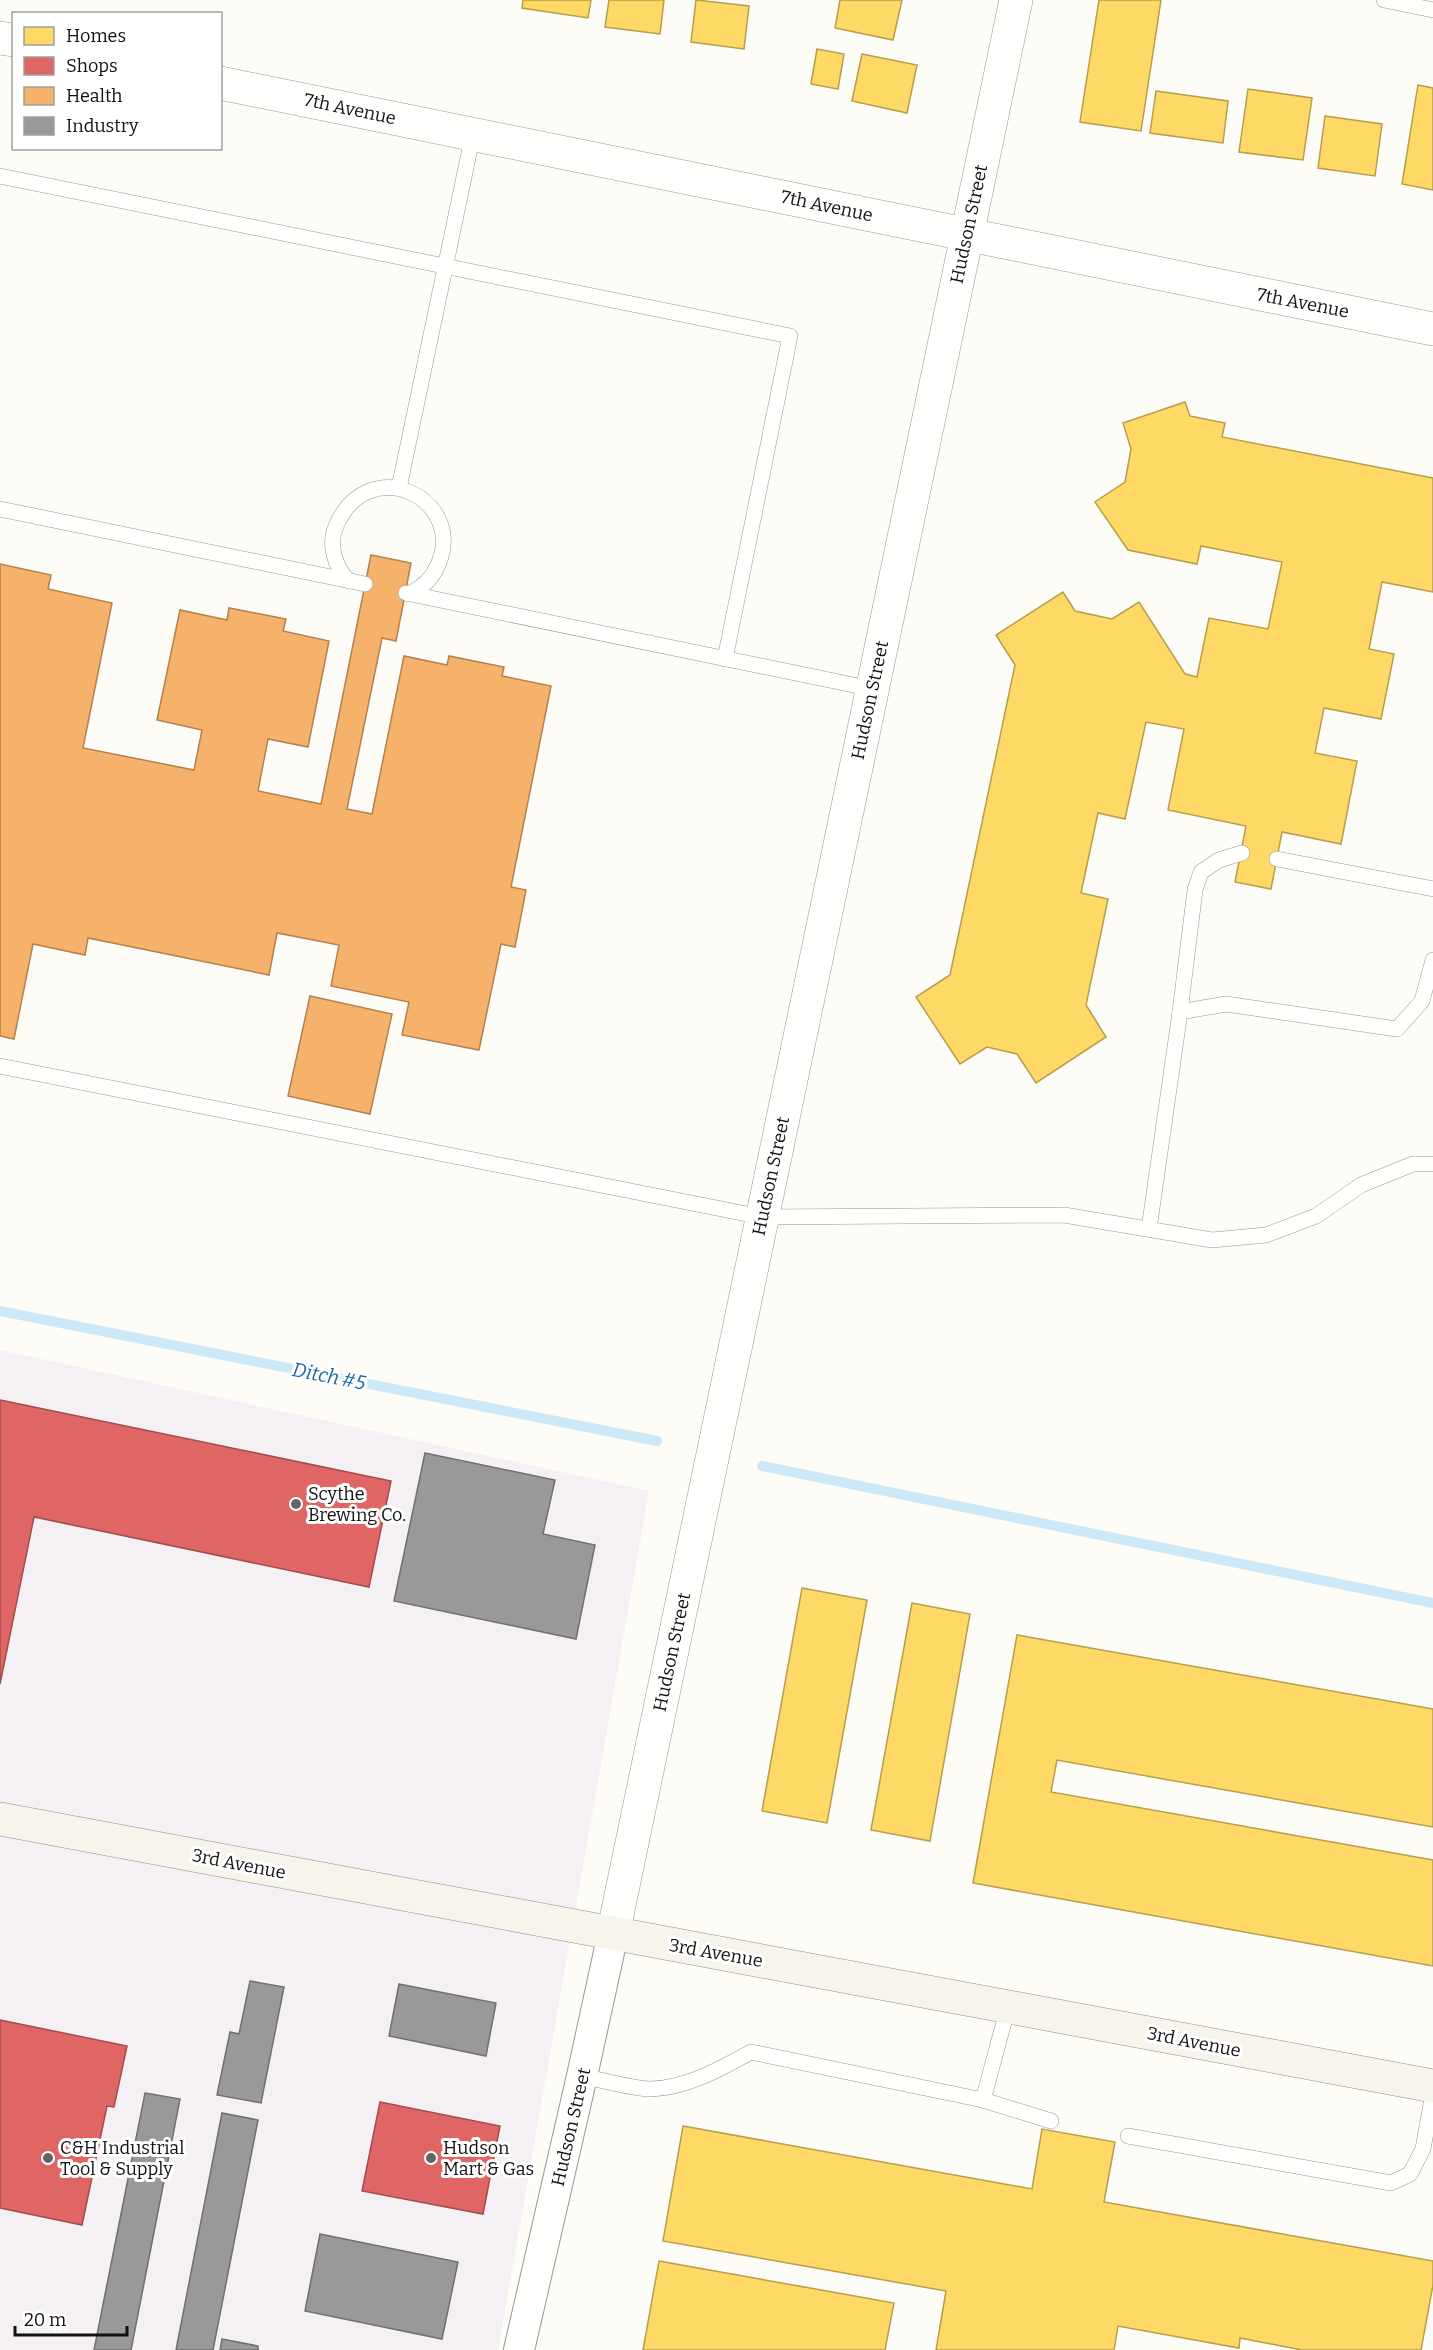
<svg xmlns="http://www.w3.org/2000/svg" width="1433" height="2350" font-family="Bitter,serif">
  <rect width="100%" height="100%" fill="#fdfcf7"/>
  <polygon fill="#f5f0f3" points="0,1350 649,1491 498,2350 0,2350"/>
  <g fill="#ffd966" stroke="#b89d4c" stroke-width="1.5">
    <polygon points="523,0 591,0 588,18 522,8"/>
    <polygon points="609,0 664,0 660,34 605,27"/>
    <polygon points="696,0 749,6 744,49 691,42"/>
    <polygon points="840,0 902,0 893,40 835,28"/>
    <polygon points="1099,0 1161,0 1141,131 1080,122"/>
    <polygon points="817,49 844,54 838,89 811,84"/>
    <polygon points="862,54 917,65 907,113 852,101"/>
    <polygon points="1418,85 1433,88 1433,190 1402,184"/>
    <polygon points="1248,89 1312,98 1303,160 1239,152"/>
    <polygon points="1156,91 1228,101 1223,143 1150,133"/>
    <polygon points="1325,116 1382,124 1375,176 1318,168"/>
    <polygon points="1185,402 1190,416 1225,423 1222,437 1433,478 1433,592 1382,582 1369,649 1394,654 1381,719 1324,708 1315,753 1357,761 1341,844 1282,832 1271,889 1235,882 1246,826 1168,810 1184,729 1146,722 1125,819 1098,813 1081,893 1108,899 1086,1005 1106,1037 1036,1083 1017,1054 987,1047 960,1064 916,997 950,975 1015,665 996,635 1063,592 1075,611 1112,619 1139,602 1185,674 1197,677 1209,618 1268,629 1282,562 1201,546 1197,564 1128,550 1095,502 1125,482 1131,449 1123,423"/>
    <polygon points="802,1588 867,1600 827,1823 762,1811"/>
    <polygon points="912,1603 970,1614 930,1841 871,1830"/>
    <polygon points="1017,1635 1433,1709 1433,1827 1057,1760 1051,1792 1433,1860 1433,1966 973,1883"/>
    <polygon points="683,2126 1032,2189 1042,2129 1115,2142 1104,2202 1433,2261 1433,2285 1421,2350 1302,2350 1240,2338 1239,2348 1118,2326 1114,2350 936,2350 946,2291 663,2241"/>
    <polygon points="659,2261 894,2303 885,2350 643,2350"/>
  </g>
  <g fill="#e06666" stroke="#a24c4c" stroke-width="1.5">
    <polygon points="0,1400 391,1481 369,1587 34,1517 0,1684"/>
    <polygon points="0,2020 127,2046 114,2107 107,2106 82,2225 0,2208"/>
    <polygon points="380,2102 500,2126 483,2214 362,2191"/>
  </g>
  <g fill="#f6b26b" stroke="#b18250" stroke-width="1.5">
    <polygon points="371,555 411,563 396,641 382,638 347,809 372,814 404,656 447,665 449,656 504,667 502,676 551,686 511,887 526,890 515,947 501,944 479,1050 402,1035 409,1002 331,986 339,945 277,933 269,975 88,938 85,955 33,944 14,1039 0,1036 0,564 51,575 48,589 112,603 83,748 194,770 202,730 157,720 180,610 227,620 229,608 286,619 283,631 329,641 308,747 268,739 258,791 321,804"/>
    <polygon points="310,996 392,1014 370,1114 288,1096"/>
  </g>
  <g fill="#999" stroke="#707070" stroke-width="1.5">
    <polygon points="425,1453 555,1480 543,1534 595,1545 576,1639 394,1601"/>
    <polygon points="250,1981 284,1987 261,2103 217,2095 230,2032 239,2034"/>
    <polygon points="399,1984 496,2003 486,2056 389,2036"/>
    <polygon points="145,2093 180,2099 131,2350 94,2350"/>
    <polygon points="222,2113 258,2120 213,2350 176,2350"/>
    <polygon points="320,2234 458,2262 442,2339 305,2311"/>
    <polygon points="222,2339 258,2346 258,2350 220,2350"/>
  </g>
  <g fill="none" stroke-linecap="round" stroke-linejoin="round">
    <g stroke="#cde8f7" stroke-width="10">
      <polyline points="0,1311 657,1441"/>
      <polyline points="762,1466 1433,1603"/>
    </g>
    <g stroke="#979795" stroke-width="16">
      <g id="service">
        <polyline points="1384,0 1433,10"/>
        <polyline points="0,176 790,336 725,659"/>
        <polyline points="399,488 473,134"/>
        <polyline points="0,509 365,584"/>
        <path d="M349,581C335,568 328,545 336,526C368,451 467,498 438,565C432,579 422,588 409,594"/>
        <polyline points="406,593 873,689"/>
        <polyline points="1277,859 1433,889"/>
        <polyline points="1180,1012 1195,890 1201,872 1219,860 1242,853"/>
        <polyline points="0,1066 762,1217 1064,1215 1212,1240 1266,1235 1316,1216 1361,1185 1413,1164 1433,1164"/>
        <polyline points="1149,1229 1180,1012 1226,1004 1397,1029 1422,1001 1433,960"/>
        <polyline points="1008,2007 983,2100 1051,2121"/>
        <path d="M582,2076C602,2080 633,2089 651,2089C687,2088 720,2069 751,2052L983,2100"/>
        <polyline points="1128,2136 1391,2183 1410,2174 1423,2149 1433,2093"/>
      </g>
    </g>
    <g stroke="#979795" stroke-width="32">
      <polyline id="minor" points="519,2350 582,2076 613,1934"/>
    </g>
    <g stroke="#979795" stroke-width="34">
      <g id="tertiary">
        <polyline points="0,38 14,40"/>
        <polyline points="220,83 1433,329"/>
        <polyline points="613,1934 1016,0"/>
      </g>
    </g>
    <g stroke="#8e8d8b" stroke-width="34">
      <polyline id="secondary" points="0,1819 1433,2086"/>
    </g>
    <use href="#service" stroke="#fffffe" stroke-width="15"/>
    <use href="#minor" stroke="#fffffe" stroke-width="30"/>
    <use href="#tertiary" stroke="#fffffe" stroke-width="33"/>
    <use href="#secondary" stroke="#f6f4eb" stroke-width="33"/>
  </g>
  <g fill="#646362" stroke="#fff" stroke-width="2">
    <circle cx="296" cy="1504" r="6"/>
    <circle cx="48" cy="2158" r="6"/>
    <circle cx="431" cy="2158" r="6"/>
  </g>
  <g text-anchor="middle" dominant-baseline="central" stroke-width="6" stroke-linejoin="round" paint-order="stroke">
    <g font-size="18" fill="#111" stroke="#fff">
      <text transform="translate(350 109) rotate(12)">7th Avenue</text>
      <text transform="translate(827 206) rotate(12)">7th Avenue</text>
      <text transform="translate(969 224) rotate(-78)">Hudson Street</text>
      <text transform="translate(1303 303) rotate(11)">7th Avenue</text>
      <text transform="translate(870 700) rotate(-78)">Hudson Street</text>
      <text transform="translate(771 1176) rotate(-78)">Hudson Street</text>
      <text transform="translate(672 1652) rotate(-78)">Hudson Street</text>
      <text transform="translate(239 1864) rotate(11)">3rd Avenue</text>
      <text transform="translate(716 1953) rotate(10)">3rd Avenue</text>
      <text transform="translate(1194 2042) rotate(11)">3rd Avenue</text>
      <text transform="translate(571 2127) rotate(-77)">Hudson Street</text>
    </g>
    <g font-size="18" fill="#111" stroke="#fff" text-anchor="start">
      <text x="308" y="1494">Scythe<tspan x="308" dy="21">Brewing Co.</tspan></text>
      <text x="60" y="2148">C&amp;H Industrial<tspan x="60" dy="21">Tool &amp; Supply</tspan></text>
      <text x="443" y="2148">Hudson<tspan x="443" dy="21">Mart &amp; Gas</tspan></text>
    </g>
    <g font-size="20" font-style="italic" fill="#1768a6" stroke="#fff">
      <text transform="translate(329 1376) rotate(11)">Ditch #5</text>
    </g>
  </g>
  <rect x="12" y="12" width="210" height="138" fill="#ffffff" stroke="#a0a0a0" stroke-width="1.5"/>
  <rect x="24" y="27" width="30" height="18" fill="#ffd966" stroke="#a0a0a0" stroke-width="1.5"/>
  <text x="66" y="42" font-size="18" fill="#111111">Homes</text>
  <rect x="24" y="57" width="30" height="18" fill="#e06666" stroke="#a0a0a0" stroke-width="1.5"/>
  <text x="66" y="72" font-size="18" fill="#111111">Shops</text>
  <rect x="24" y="87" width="30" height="18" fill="#f6b26b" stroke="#a0a0a0" stroke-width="1.5"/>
  <text x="66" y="102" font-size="18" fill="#111111">Health</text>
  <rect x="24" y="117" width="30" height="18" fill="#999999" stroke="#a0a0a0" stroke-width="1.5"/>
  <text x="66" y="132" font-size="18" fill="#111111">Industry</text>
  <path d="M15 2326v9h112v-9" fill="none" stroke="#111111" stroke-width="3"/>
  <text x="24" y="2326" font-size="18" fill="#111111" stroke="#ffffff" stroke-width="4.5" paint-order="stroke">20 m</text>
</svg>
